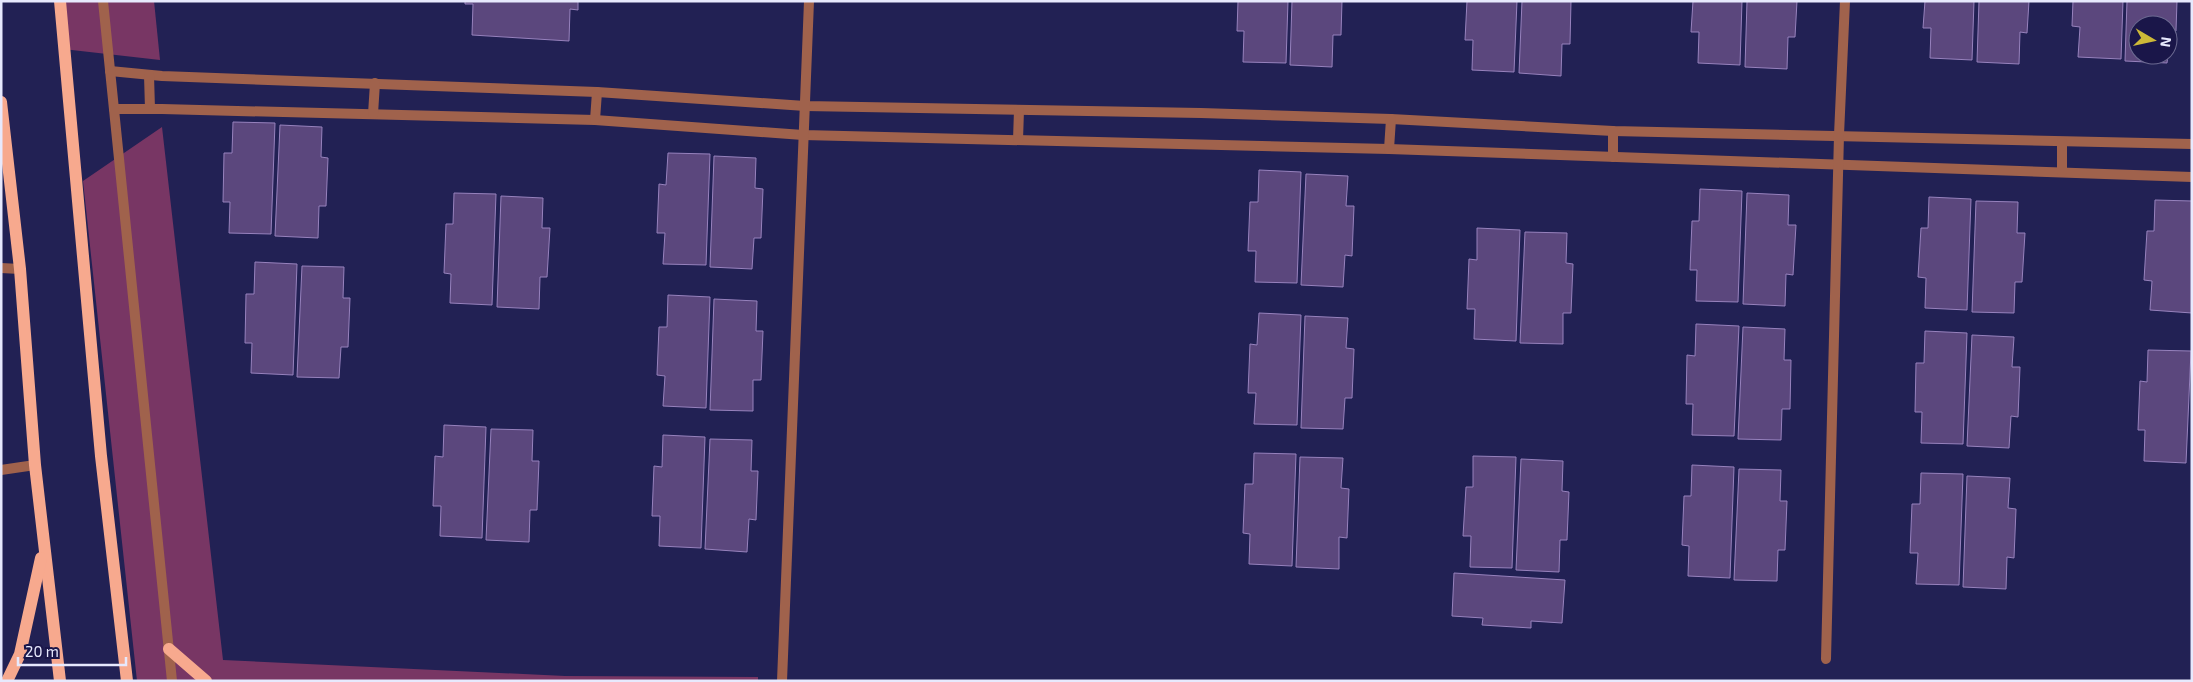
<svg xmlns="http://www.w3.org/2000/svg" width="2193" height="682" font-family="'Exo 2',sans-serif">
  <rect width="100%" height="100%" fill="#222154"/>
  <g fill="#783664">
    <polygon points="59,1 154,1 160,60 63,49"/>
    <polygon points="162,127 223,660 565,676 758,677 758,681 137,681 83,181"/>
  </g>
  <g fill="#5b477d" stroke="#9782bd">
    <polygon points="465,1 578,1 578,10 570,9 569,41 472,35 473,4 465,4"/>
    <polygon points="1238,1 1288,1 1286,63 1243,62 1244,31 1237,31"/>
    <polygon points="1292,1 1342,1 1341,35 1333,35 1332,67 1290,65"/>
    <polygon points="1467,1 1517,1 1514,72 1472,70 1473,40 1465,40"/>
    <polygon points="1522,1 1571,1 1570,44 1562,44 1561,76 1519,73"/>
    <polygon points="1693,1 1742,1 1740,65 1698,63 1699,32 1691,32"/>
    <polygon points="1747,1 1797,1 1795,37 1788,37 1787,69 1745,67"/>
    <polygon points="1925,1 1974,1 1972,60 1930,58 1931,28 1923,28"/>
    <polygon points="1979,1 2029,1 2027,33 2020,32 2019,64 1977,62"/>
    <polygon points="2073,1 2123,1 2121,59 2078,57 2080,27 2072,26"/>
    <polygon points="2127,1 2177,1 2176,31 2169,31 2168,45 2168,25 2138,25 2138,55 2168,55 2167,63 2125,61"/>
    <polygon points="233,122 275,123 271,234 229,233 230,202 223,202 224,153 232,153"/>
    <polygon points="280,125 322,127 321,157 328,158 326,206 319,206 318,238 275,236"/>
    <polygon points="668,153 710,154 706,265 663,264 665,233 657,233 659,184 666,185"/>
    <polygon points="714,156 756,158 755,188 763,189 761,238 754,238 752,269 710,267"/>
    <polygon points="1259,170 1301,172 1297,283 1255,282 1256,251 1248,251 1250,202 1258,202"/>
    <polygon points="1306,174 1348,176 1346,206 1354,206 1352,256 1345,255 1343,287 1301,285"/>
    <polygon points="1700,189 1742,191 1738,302 1696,301 1697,270 1690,270 1692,221 1699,221"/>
    <polygon points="454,193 496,194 492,305 450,303 451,274 444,273 446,224 453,224"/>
    <polygon points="1747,193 1789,195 1788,225 1796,225 1793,275 1786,274 1785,306 1743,304"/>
    <polygon points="501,196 543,198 542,228 550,228 547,277 540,277 539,309 497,307"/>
    <polygon points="1929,197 1971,199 1967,310 1925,308 1926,278 1918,277 1921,228 1928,228"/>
    <polygon points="2155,200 2192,201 2192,313 2150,310 2152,281 2144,280 2147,231 2154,231"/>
    <polygon points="1976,201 2018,202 2017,233 2025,233 2022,282 2015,282 2014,313 1972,312"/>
    <polygon points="1477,228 1520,230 1516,341 1474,339 1475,309 1467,309 1469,259 1477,260"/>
    <polygon points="1525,232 1567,233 1566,263 1573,264 1571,313 1563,313 1563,344 1520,343"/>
    <polygon points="255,262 297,264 293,375 251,373 252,343 245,343 246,294 254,294"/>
    <polygon points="302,266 344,267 343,298 350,298 348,347 341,347 339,378 297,377"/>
    <polygon points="668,295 710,297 706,408 663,406 665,376 657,375 659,327 667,327"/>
    <polygon points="714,299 757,301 756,331 763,331 761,380 753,380 753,411 710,410"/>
    <polygon points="1259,313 1301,315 1297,425 1254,424 1256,393 1248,393 1250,344 1257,345"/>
    <polygon points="1305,316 1348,318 1346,348 1354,349 1352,398 1345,398 1343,429 1301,428"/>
    <polygon points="1696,324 1739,326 1734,436 1692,435 1693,404 1686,404 1687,355 1695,356"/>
    <polygon points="1743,327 1785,329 1784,360 1791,360 1790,409 1782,409 1781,440 1738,439"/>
    <polygon points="1925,331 1967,333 1963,444 1921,443 1922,412 1915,412 1916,363 1924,363"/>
    <polygon points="1972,335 2014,337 2012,367 2020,367 2018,417 2011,416 2009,448 1967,446"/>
    <polygon points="2148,350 2191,351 2186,463 2144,461 2145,430 2138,430 2140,381 2147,382"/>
    <polygon points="444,425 486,427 482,538 440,536 441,506 433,506 435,456 443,457"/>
    <polygon points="491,429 533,430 532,461 539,461 537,510 530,510 529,542 486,540"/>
    <polygon points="663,435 705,437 701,548 659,546 660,516 652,516 654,466 662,467"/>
    <polygon points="710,439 752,440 751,471 758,471 756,520 749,519 747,552 705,549"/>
    <polygon points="1254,453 1296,454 1292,566 1249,564 1250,534 1243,533 1245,484 1253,484"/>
    <polygon points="1473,456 1516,457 1512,568 1470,567 1471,536 1463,536 1466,487 1473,487"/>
    <polygon points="1300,457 1343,458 1341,488 1349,489 1347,538 1339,537 1339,569 1296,567"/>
    <polygon points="1521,459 1563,461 1562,491 1569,492 1567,540 1560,540 1559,572 1516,570"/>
    <polygon points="1692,465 1734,467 1730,578 1688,576 1689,546 1682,545 1684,496 1691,496"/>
    <polygon points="1739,469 1781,470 1780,501 1787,501 1785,550 1778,550 1777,581 1734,580"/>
    <polygon points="1921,473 1963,474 1959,585 1916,584 1918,553 1910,553 1912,504 1920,504"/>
    <polygon points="1967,476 2010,478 2008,508 2016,509 2014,558 2007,557 2006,589 1963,587"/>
    <polygon points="1454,573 1565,580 1562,623 1531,621 1531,628 1482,625 1483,618 1452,616"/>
  </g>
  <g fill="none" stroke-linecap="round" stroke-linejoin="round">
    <polyline stroke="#a0624c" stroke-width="10" points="1,268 20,269"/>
    <g stroke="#a0624c" stroke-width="10">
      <polyline points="110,71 162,76 597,92 805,106 1201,113 1391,119 1613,131 2192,144"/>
      <polyline points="149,75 150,109"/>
      <polyline points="114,109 162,109 595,120 803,135 1389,149 2192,177"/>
      <polyline points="373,114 375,83"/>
      <polyline points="595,120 597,92"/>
      <polyline points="1613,131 1613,157"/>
      <polyline points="1018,140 1019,110"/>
      <polyline points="1389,149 1391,119"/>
      <polyline points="2062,172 2062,142"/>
      <polyline points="1,470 35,465"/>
      <polyline points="1826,659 1839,135 1845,1"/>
      <polyline points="782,681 809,1"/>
    </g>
    <polyline stroke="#a0624c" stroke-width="10" points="103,1 172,681"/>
    <g stroke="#f7a98e" stroke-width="12">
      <polyline points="60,1 101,456 127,681"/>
      <polyline points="1,102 20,269 35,465 60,681"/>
      <polyline points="169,649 206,681"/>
      <polyline points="7,681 20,654 41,558"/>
    </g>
  </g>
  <rect width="2193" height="682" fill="none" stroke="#e7e9fd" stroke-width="5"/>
  <g transform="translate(2153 40) rotate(99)"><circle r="24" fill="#1a1649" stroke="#6c6a91"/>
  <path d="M0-4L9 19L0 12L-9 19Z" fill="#cdb938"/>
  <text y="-8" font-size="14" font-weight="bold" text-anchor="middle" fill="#e7e9fd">N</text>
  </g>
  <path d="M18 657v8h108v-8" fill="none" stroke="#e7e9fd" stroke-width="2.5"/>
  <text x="25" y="657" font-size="15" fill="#e7e9fd" stroke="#1a1649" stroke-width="4" paint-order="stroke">20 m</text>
</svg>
